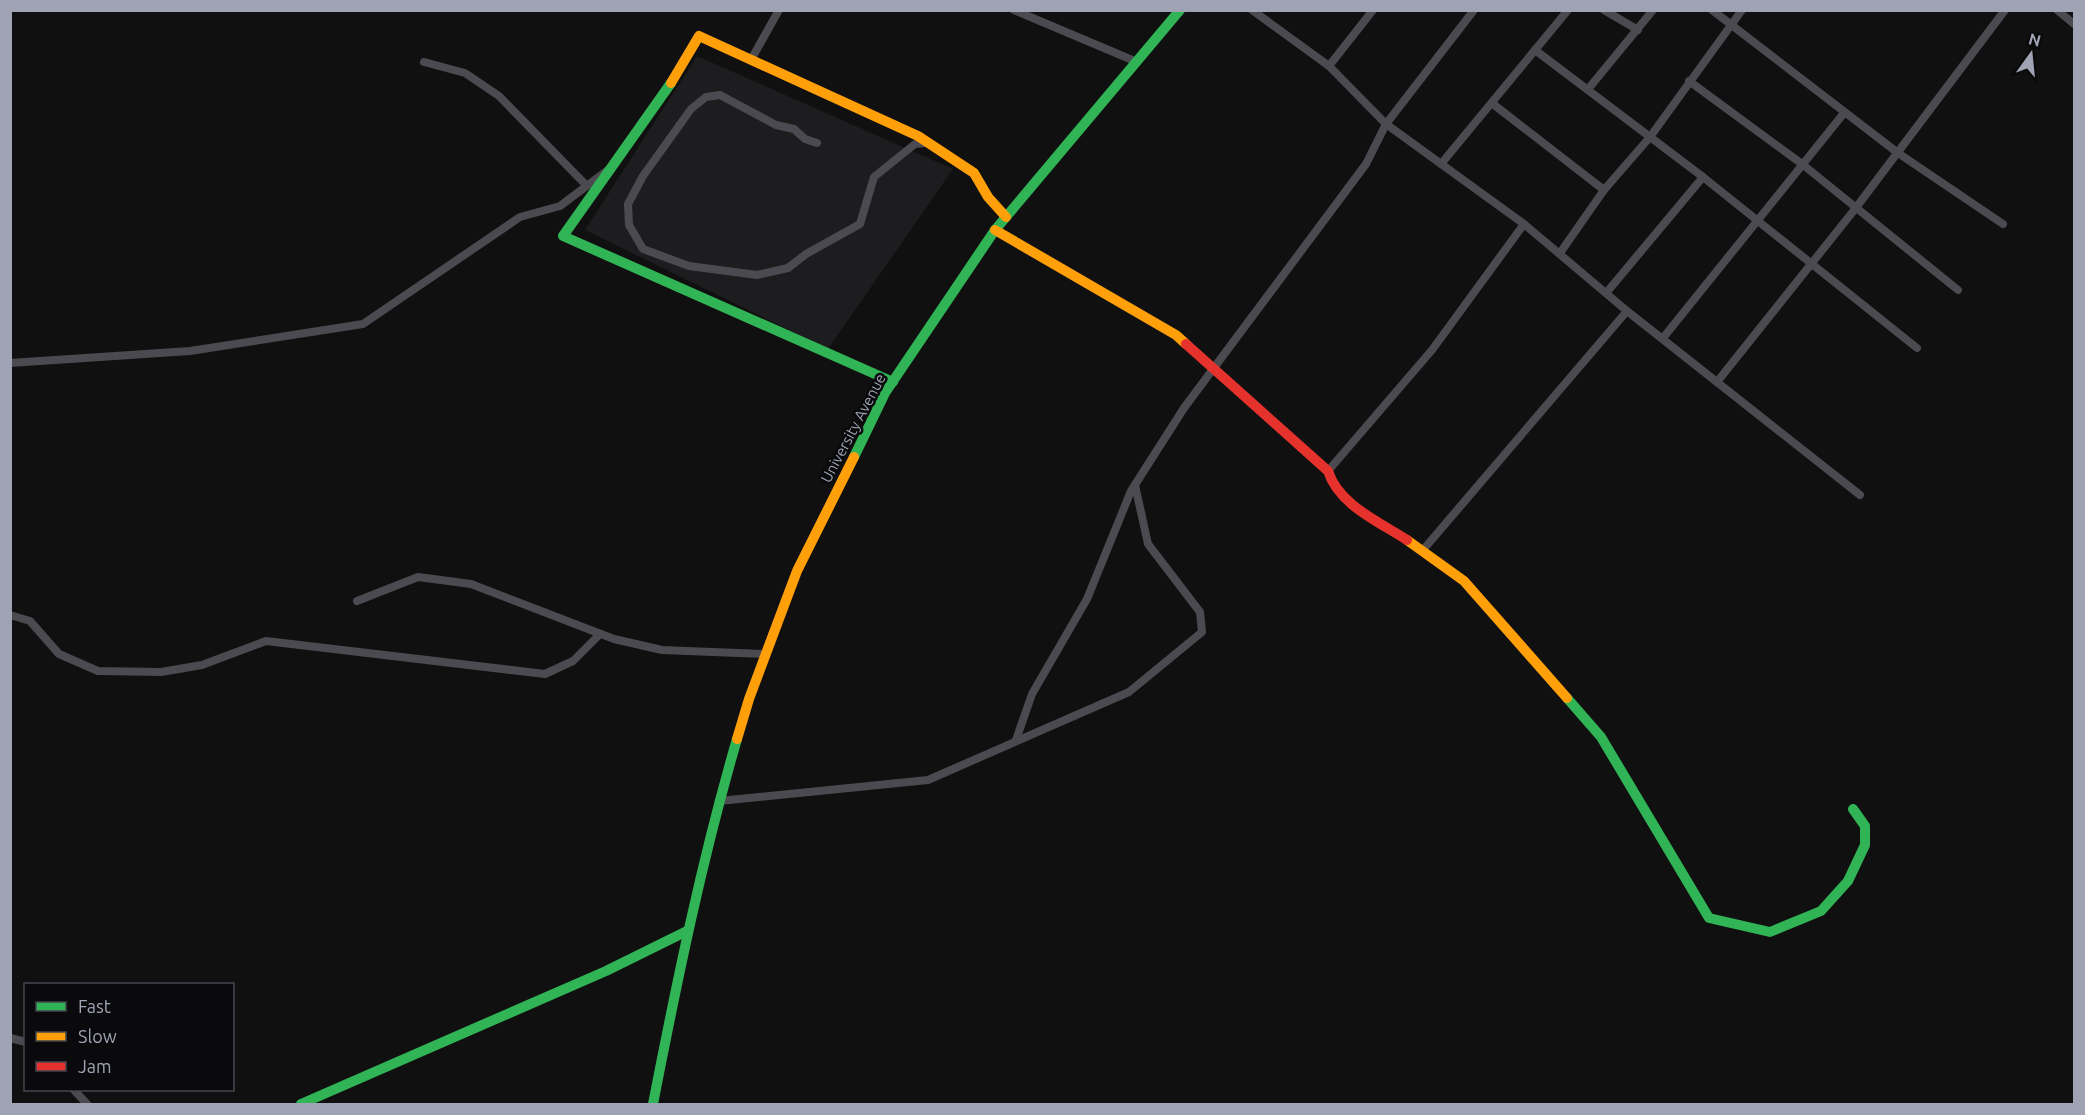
<svg xmlns="http://www.w3.org/2000/svg" width="2085" height="1115" font-family="Ubuntu,sans-serif">
  <rect width="100%" height="100%" fill="#101010"/>
  <polygon fill="#1d1d1f" points="697,56 953,169 828,349 585,230"/>
  <g fill="none" stroke-linecap="round" stroke-linejoin="round">
    <polyline stroke="#232932" stroke-width="3" points="10,11 11,10"/>
    <g stroke="#4a4a50" stroke-width="8">
      <polyline points="1014,10 1137,62"/>
      <polyline points="1252,10 1329,66 1386,124 1524,224 1627,311 1860,495"/>
      <polyline points="1604,10 1638,30"/>
      <polyline points="1712,10 1898,153 2003,224"/>
      <polyline points="2057,10 2074,24"/>
      <polyline points="1535,50 1703,177 1917,348"/>
      <polyline points="752,58 779,10"/>
      <polyline points="424,62 465,73 499,96 586,185"/>
      <polyline points="1329,66 1373,10"/>
      <polyline points="1689,81 1802,164 1958,290"/>
      <polyline points="1589,88 1653,10"/>
      <polyline points="1493,104 1604,190"/>
      <polyline points="817,143 805,139 794,129 776,125 720,95 706,97 691,109 643,176 628,204 629,225 643,249 689,266 757,275 788,268 806,254 860,224 874,177 915,144 926,143"/>
      <polyline points="1441,164 1568,10"/>
      <polyline points="1560,253 1604,190 1650,137 1742,10"/>
      <polyline points="1607,292 1703,177"/>
      <polyline points="1663,338 1844,113"/>
      <polyline points="10,363 190,351 363,324 520,217 560,206 608,170"/>
      <polyline points="1717,382 1855,209 2005,10"/>
      <polyline points="1328,471 1432,350 1524,224"/>
      <polyline points="1423,550 1627,311"/>
      <polyline points="357,601 418,577 471,584 614,639 662,650 766,654"/>
      <polyline points="10,615 30,621 59,654 98,671 161,672 202,665 266,641 545,674 573,661 600,634"/>
      <polyline points="1016,740 1032,694 1087,599 1131,491 1184,408 1366,164 1386,124 1474,10"/>
      <polyline points="719,801 928,780 1129,692 1202,632 1200,612 1148,544 1135,485"/>
      <polyline points="10,1038 26,1042"/>
      <polyline points="74,1090 87,1104"/>
    </g>
    <g stroke="#30b455" stroke-width="10">
      <polyline points="671,83 563,236 893,382"/>
      <polyline points="854,457 885,393 995,230 1180,10"/>
      <polyline points="1567,698 1601,737 1709,918 1770,932 1821,911 1848,881 1865,845 1865,826 1853,809"/>
      <polyline points="301,1104 606,971 687,931"/>
      <path d="M653,1104C677,981 702,859 737,739"/>
    </g>
    <g stroke="#ff9f0a" stroke-width="10">
      <polyline points="671,83 699,36 918,136 974,173 988,197 1006,217"/>
      <polyline points="995,230 1176,335 1186,344"/>
      <polyline points="1407,540 1464,581 1567,698"/>
      <polyline points="737,739 749,699 797,571 854,457"/>
    </g>
    <path stroke="#e5322d" stroke-width="10" d="M1186,344L1328,471C1339,505 1378,521 1407,540"/>
  </g>
  <g text-anchor="middle" dominant-baseline="central" stroke-width="5" stroke-linejoin="round" paint-order="stroke">
    <g font-size="15" fill="#9fa3b3" stroke="#0a0a0c">
      <text transform="translate(853 428) rotate(-62)">University Avenue</text>
    </g>
  </g>
  <rect width="2085" height="1115" fill="none" stroke="#9fa3b3" stroke-width="24"/>
  <rect x="24" y="983" width="210" height="108" fill="#0a0a0c" stroke="#46474f" stroke-width="1.5"/>
  <rect x="36" y="1002" width="30" height="9" fill="#30b455" stroke="#46474f" stroke-width="1.5"/>
  <text x="78" y="1013" font-size="18" fill="#9fa3b3">Fast</text>
  <rect x="36" y="1032" width="30" height="9" fill="#ff9f0a" stroke="#46474f" stroke-width="1.5"/>
  <text x="78" y="1043" font-size="18" fill="#9fa3b3">Slow</text>
  <rect x="36" y="1062" width="30" height="9" fill="#e5322d" stroke="#46474f" stroke-width="1.5"/>
  <text x="78" y="1073" font-size="18" fill="#9fa3b3">Jam</text>
  <g transform="translate(2031 54) rotate(15)" stroke="#0a0a0c" stroke-width="4.5" paint-order="stroke">
  <path d="M0-4.5L10 22L0 15L-10 22Z" fill="#9fa3b3"/>
  <text y="-9" font-size="16" font-weight="bold" text-anchor="middle" fill="#9fa3b3">N</text>
  </g>
</svg>
